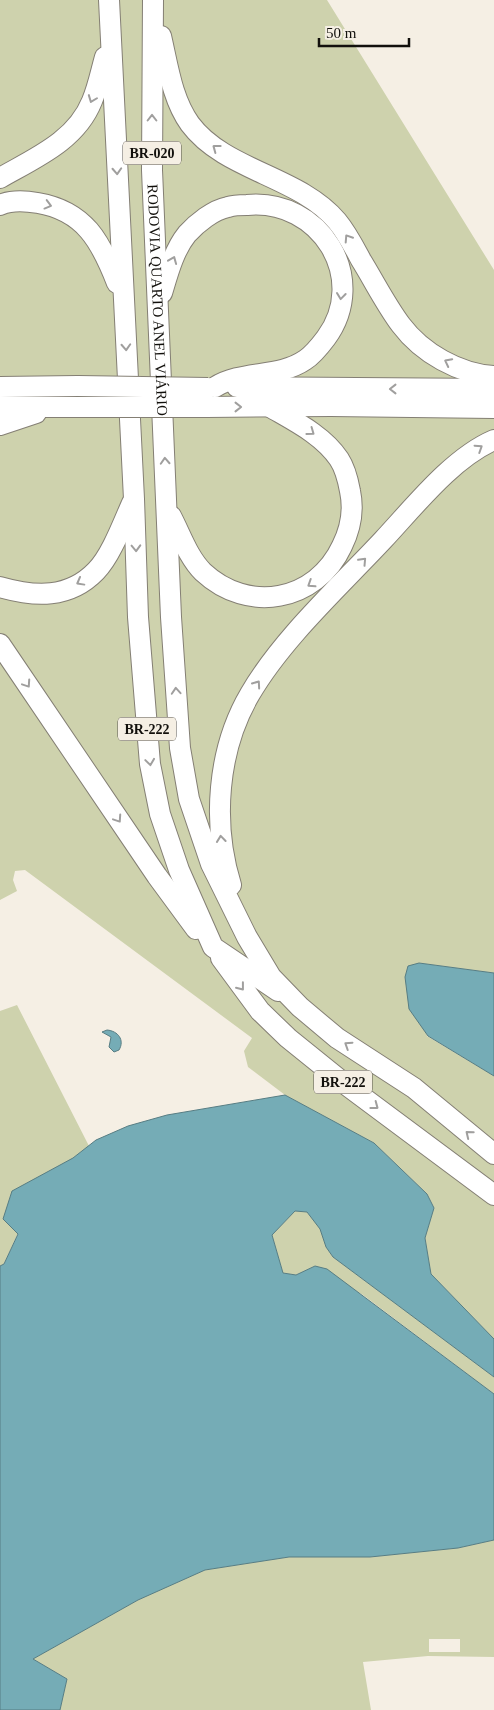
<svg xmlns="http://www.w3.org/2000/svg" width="494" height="1710" font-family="Georgia,serif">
  <rect width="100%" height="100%" fill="#f5efe4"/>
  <g fill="#ced2ad" fill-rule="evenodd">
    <polygon points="0,0 327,0 494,270 494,973 419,963 427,1036 494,1076 494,1339 431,1274 425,1238 434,1208 427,1194 374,1143 285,1095 248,1067 244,1051 252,1038 25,870 15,871 13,880 17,891 0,900"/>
    <polygon points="17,1005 89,1146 73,1158 18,1233 4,1264 0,1266 0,1011"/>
    <polygon points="295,1211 307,1212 321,1229 326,1247 333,1257 494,1377 494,1394 363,1295 315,1266 296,1275 283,1273 272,1235"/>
    <path d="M494,1540V1657L428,1656L363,1662L371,1710H60L67,1679L33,1659L138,1600L205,1570L289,1557H370L458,1548ZM429,1639H460V1652H429Z"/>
  </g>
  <g fill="#75acb6" stroke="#577d83">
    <polygon points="419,963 494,973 494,1076 428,1036 409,1009 405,977 408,966"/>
    <path d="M107,1030C118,1031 125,1040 119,1050L114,1052L109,1047L111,1037L102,1032Z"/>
    <polygon points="285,1095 374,1143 427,1194 434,1208 425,1238 431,1274 494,1339 494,1377 333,1257 326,1247 320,1229 307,1212 295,1211 272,1235 283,1273 296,1275 315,1266 327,1269 494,1394 494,1540 458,1548 370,1557 289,1557 205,1570 138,1600 33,1659 67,1679 60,1710 0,1710 0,1266 4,1264 18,1234 3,1219 12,1191 73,1158 96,1140 128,1126 167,1115"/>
  </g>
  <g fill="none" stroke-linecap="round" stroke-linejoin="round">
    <g stroke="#847f74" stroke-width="22">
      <g id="highway">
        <polyline points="109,0 134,499 138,617 150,764 160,814 179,870 213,947 278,991"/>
        <path id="s1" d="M153,0L152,170L171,617L180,748L189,799L211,864L247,937L271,977L300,1007L337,1038L414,1088L494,1154"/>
        <path d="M161,36C168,66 172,99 190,124C225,171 299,176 337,221C347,233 354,247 361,260C374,281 386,305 401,325C422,353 459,374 494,376"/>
        <path d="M0,178C35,158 76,141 92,101C98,87 101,71 105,57"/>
        <path d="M0,205C11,200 26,201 38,203C85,211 101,242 117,283"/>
        <path d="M162,293C168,273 174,250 187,234C197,223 213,210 228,207C234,205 241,205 247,205C320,198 370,278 326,338C320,346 313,355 305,360C279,378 242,370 215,387"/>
        <polyline points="0,387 78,386"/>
        <polyline points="237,387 494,389"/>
        <polyline points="0,407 76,407"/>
        <polyline points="206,407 331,406 494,408"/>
        <polyline points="0,425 36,413"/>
        <path d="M171,516C181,535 188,557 203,572C248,614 316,602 342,546C351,528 354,510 350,491C348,480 345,468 339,459C323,435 294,421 270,407"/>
        <path d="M0,587C35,597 69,599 96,571C111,556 123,523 132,503"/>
        <polyline points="0,644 157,876 196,929"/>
        <path d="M231,885C212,824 217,750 250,694C282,639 339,587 383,540C414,507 452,458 494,440"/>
        <polyline points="221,958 260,1011 288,1038 345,1084 494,1195"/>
      </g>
    </g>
    <use href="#highway" stroke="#fff" stroke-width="20"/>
    <g stroke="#847f74" stroke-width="22" stroke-linecap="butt">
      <g id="highway-bridge">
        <polyline points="78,386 208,388"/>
        <polyline points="76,407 206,407"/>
      </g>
    </g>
    <use href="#highway-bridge" stroke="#fff" stroke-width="20"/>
  </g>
  <defs><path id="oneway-chevron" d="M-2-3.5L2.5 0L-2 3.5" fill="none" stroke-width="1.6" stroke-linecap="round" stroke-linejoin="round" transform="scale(1.25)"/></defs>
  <g stroke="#a09f9e">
    <use href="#oneway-chevron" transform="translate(92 99) rotate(111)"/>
    <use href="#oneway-chevron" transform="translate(152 118) rotate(-90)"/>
    <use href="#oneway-chevron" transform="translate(216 148) rotate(-143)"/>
    <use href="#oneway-chevron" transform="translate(117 171) rotate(87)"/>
    <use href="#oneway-chevron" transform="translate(48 205) rotate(15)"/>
    <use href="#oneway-chevron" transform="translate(348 238) rotate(-123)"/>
    <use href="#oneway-chevron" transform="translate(173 260) rotate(-68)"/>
    <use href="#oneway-chevron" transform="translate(341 296) rotate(97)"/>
    <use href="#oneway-chevron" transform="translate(126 347) rotate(87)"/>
    <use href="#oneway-chevron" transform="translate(448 362) rotate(-153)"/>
    <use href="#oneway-chevron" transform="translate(393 389) rotate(-180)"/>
    <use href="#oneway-chevron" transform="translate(238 407)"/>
    <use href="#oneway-chevron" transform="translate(311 432) rotate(36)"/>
    <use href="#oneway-chevron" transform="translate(479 448) rotate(-33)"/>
    <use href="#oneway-chevron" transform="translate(165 461) rotate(-93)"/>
    <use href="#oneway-chevron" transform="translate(136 548) rotate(88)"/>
    <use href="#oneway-chevron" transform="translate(363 561) rotate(-47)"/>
    <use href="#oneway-chevron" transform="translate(80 582) rotate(151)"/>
    <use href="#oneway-chevron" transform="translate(311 584) rotate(147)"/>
    <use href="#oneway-chevron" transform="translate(27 684) rotate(56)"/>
    <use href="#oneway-chevron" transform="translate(257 684) rotate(-55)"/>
    <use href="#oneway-chevron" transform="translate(176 691) rotate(-94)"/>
    <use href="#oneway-chevron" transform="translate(150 762) rotate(82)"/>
    <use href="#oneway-chevron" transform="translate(118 819) rotate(56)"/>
    <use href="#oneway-chevron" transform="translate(221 839) rotate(-96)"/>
    <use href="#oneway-chevron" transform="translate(241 987) rotate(52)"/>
    <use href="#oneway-chevron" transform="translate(348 1045) rotate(-147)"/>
    <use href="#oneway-chevron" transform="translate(375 1106) rotate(37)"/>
    <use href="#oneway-chevron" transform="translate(469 1134) rotate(-141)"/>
  </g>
  <g text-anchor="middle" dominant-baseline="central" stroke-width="4" stroke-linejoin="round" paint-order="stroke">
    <g fill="#f5efe4" stroke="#56534d" stroke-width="1">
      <rect x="123" y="141.5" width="58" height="23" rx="4"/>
      <rect x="118" y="717.5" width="58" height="23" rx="4"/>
      <rect x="314" y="1070.5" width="58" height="23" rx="4"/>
    </g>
    <g font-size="14" font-weight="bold" fill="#12100c">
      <text x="152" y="153">BR-020</text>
      <text x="147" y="729">BR-222</text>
      <text x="343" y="1082">BR-222</text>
    </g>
    <g font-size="15" fill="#12100c" stroke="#f5efe4">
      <text stroke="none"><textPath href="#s1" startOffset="300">RODOVIA QUARTO ANEL VIÁRIO</textPath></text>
    </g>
  </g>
  <path d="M319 38v8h90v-8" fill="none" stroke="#12100c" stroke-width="2.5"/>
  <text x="326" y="38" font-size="15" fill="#12100c" stroke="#f5efe4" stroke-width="4" paint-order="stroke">50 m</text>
</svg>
